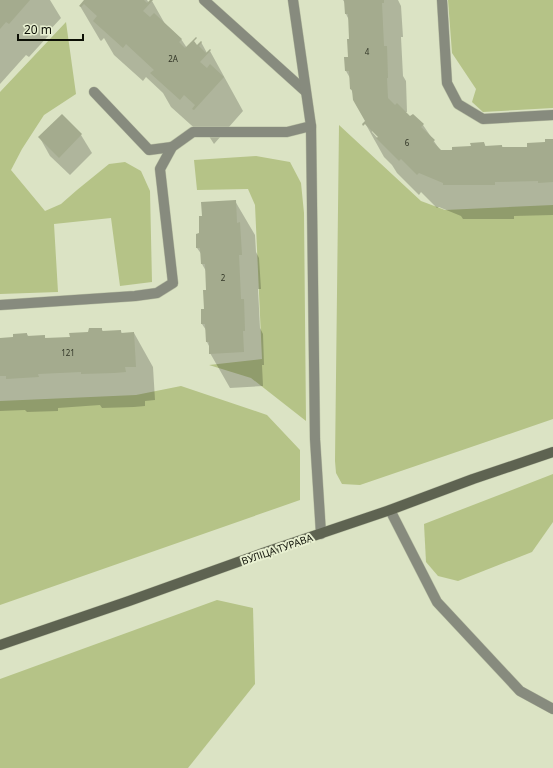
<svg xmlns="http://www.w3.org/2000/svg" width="553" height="768" font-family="'Noto Sans',sans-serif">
  <rect width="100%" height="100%" fill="#dbe3c4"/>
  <g fill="#b5c387">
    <polygon points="448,0 553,0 553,108 483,112 472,102 476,89 452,53"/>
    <polygon points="66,22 76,94 44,115 22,149 11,170 45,211 61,204 77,190 109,164 125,162 141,171 150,191 152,282 120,286 111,218 54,224 58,292 0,294 0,92"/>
    <polygon points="339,125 421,201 445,210 553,205 553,419 360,485 342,484 336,473 335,461"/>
    <polygon points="256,156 290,162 301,183 304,213 306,421 251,378 209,365 262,359 255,205 248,189 197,190 194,160"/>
    <polygon points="181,386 267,415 300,450 300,500 0,605 0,401 136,395"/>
    <polygon points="553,474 553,522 532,552 458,581 438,576 426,562 424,524"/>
    <polygon points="217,600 253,608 255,684 188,768 0,768 0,679"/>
  </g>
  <g fill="#0003" fill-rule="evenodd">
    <polygon points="0,0 50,0 61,18 48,32 49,35 29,57 26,55 0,84"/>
    <polygon points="86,0 147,0 149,3 152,1 165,24 181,39 187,48 198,46 201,42 207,53 210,51 243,111 214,144 205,130 200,133 171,107 163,93 146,77 143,81 114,55 104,38 101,41 100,40 80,6"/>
    <path d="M343,0H398L401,6L403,37H401L403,76L406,81L407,112H405L410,118L423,125L440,150L453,151L472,147L484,143L486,147L502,146L503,148H528L546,143L553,140V215L514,216V219H463L461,216L439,207L437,208L421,192L419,195L397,173L392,165L384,157L365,123L366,121L351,89L350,78L346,71L349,58L350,40L349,20L346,14L345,3ZM372,129L382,140L380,141L372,132Z"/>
    <polygon points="62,115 81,135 92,153 70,175 50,156 40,138"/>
    <polygon points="235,201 255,235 256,252 259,258 261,289 258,289 260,328 263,334 264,365 262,365 263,386 230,388 210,353 210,348 207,342 206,330 202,324 207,291 206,271 202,264 202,255 197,248 203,216"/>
    <polygon points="101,329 104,332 121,331 122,334 134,333 153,367 155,400 145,401 145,406 134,407 102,408 100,405 58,408 58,411 27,412 25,410 0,411 0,339 14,338 27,334 29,337 44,336 46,339 71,338"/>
  </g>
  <g fill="#a4ab8e">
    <polygon points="0,0 30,0 9,24 6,22 0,29"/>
    <polygon points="84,0 144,0 147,3 150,0 153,0 143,11 150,17 154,13 182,39 179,42 185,48 196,37 197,38 194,41 197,45 201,41 202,42 199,46 206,53 210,49 211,50 200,62 207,68 210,64 224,77 194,110 192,109 195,105 184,95 180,100 150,73 154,70 126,44 123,48 93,21 97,16 84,4 81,7 79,6"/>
    <polygon points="344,0 384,0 384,3 382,3 384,46 387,46 388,78 387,78 388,98 395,105 397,103 410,116 413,114 424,124 421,127 435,140 433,142 441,150 452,150 452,147 471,146 470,143 484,142 485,146 502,145 502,147 527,147 527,143 545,142 545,139 553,139 553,182 538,183 538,181 495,182 495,185 443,185 443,183 419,173 417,175 401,159 399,161 376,138 378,137 365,124 363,126 362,124 365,121 353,100 352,90 350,89 349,71 345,71 344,57 348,57 347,39 349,39 348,14 345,14"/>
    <polygon points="62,114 82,134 59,158 38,137"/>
    <polygon points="236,200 237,223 240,222 242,255 239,255 241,299 244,299 245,331 243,331 244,352 209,354 209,342 206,342 205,324 201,324 201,309 204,309 203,290 206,290 205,264 201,264 200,248 196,248 196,234 199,233 199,216 202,216 201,202"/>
    <polygon points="89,328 102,328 102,331 121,330 121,333 134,332 136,367 125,367 126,372 114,373 81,374 81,372 38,374 39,377 6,379 6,376 0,376 0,338 13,337 13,334 27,333 27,336 45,335 45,338 70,337 69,333 88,332"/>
  </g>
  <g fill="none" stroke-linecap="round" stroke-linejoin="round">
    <g stroke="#bac1a5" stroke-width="11">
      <g id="lane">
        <polyline points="204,0 305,91"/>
        <polyline points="442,0 447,83 458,104 483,119 553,115"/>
        <polyline points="94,92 149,150 172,147"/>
        <polyline points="311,126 315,439 321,534"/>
        <polyline points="0,305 135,296 157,293 173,283 160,169 172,147 193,132 287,132 311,126 293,0"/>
        <polyline points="390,510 437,602 520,691 553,709"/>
      </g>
    </g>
    <g stroke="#bac1a5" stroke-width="11">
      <polyline id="secondary" points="0,645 129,601 263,553 390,510 473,479 553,452"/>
    </g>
    <use href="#lane" stroke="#878b7e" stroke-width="10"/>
    <use href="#secondary" stroke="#5e6351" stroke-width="10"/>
  </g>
  <g text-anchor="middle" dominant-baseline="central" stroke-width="4" stroke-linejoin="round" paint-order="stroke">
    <g font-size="8" fill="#323627">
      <text x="367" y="51">4</text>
      <text x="173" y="58">2А</text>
      <text x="407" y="142">6</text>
      <text x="223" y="277">2</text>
      <text x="68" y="352">121</text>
    </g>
    <g font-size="10" fill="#0c0f05" stroke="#e8f0d1">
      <text transform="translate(277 549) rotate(-19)">ВУЛІЦА ТУРАВА</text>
    </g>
  </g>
  <path d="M18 34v6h65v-6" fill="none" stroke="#0c0f05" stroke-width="2"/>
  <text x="24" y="34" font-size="12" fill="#0c0f05" stroke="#e8f0d1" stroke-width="3" paint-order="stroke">20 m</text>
</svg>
